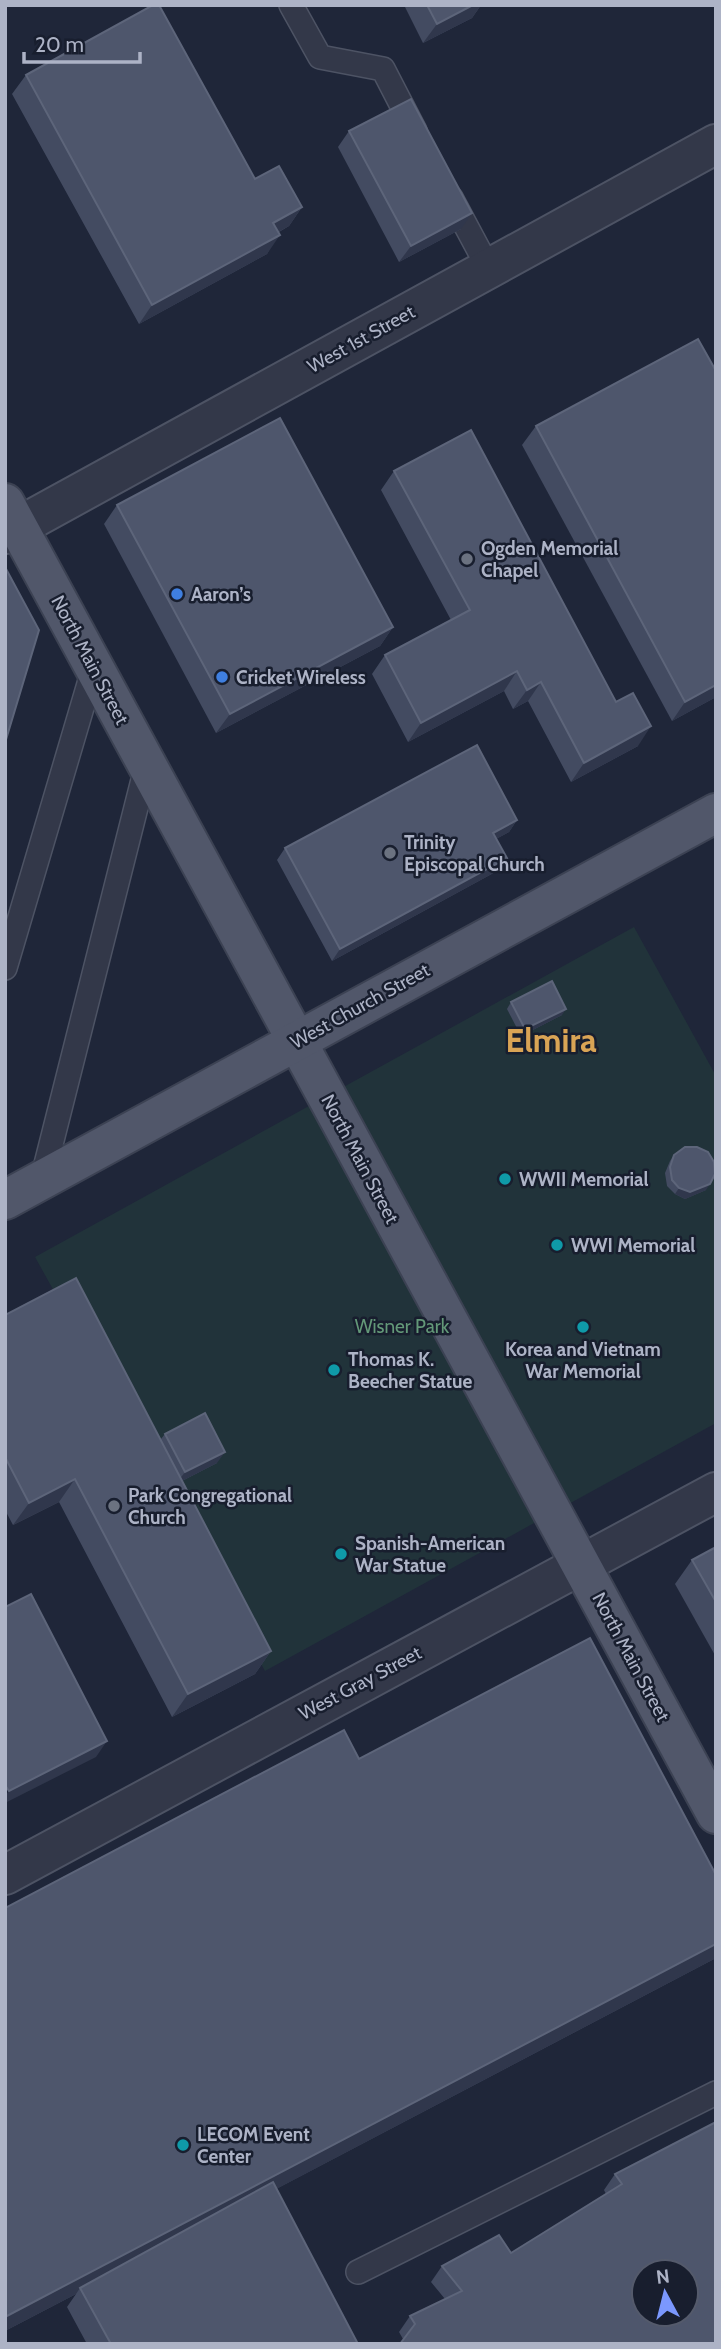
<svg xmlns="http://www.w3.org/2000/svg" width="721" height="2349" font-family="Cabin,sans-serif">
  <rect width="100%" height="100%" fill="#1f2639"/>
  <polygon fill="#21333a" points="634,927 716,1076 716,1423 265,1671 35,1257"/>
  <g fill="none" stroke-linecap="round" stroke-linejoin="round">
    <g stroke="#4d5364" stroke-width="26">
      <g id="lane">
        <polyline points="291,5 320,57 383,69 415,131"/>
        <polyline points="451,198 489,269"/>
        <polyline points="5,968 94,667"/>
        <polyline points="42,1180 147,764"/>
        <polyline points="358,2272 716,2093"/>
      </g>
    </g>
    <g stroke="#4d5364" stroke-width="42">
      <g id="street">
        <polyline points="5,534 716,144"/>
        <polyline points="5,1875 716,1492"/>
      </g>
    </g>
    <g stroke="#3c4253" stroke-width="42">
      <g id="primary">
        <polyline points="5,503 716,1814"/>
        <polyline points="5,1200 716,813"/>
      </g>
    </g>
    <use href="#lane" stroke="#333849" stroke-width="23"/>
    <use href="#street" stroke="#333849" stroke-width="38"/>
    <use href="#primary" stroke="#51576a" stroke-width="38"/>
  </g>
  <g fill="#434b61">
    <polygon points="404,5 481,5 472,18 423,43"/>
    <polygon points="26,75 255,179 302,207 289,226 279,232 267,254 139,324 12,94"/>
    <polygon points="349,131 461,229 399,262 338,147"/>
    <polygon points="536,426 716,697 672,721 522,445"/>
    <polygon points="394,471 638,746 571,782 528,701 513,709 504,691 408,742 372,674 385,655 451,620 381,490"/>
    <polygon points="117,505 393,627 380,646 216,733 104,524"/>
    <polygon points="517,820 509,832 496,839 507,858 499,870 332,961 277,860 285,848"/>
    <polygon points="511,1002 562,1015 521,1036 507,1009"/>
    <polygon points="674,1155 706,1190 685,1199 675,1194 667,1186 665,1173 670,1161"/>
    <polygon points="5,1315 160,1440 165,1434 217,1463 182,1481 271,1651 255,1674 172,1717 59,1502 13,1525 5,1510"/>
    <polygon points="716,1547 716,1657 675,1584 692,1560"/>
    <polygon points="359,1759 716,1958 276,2189 358,2344 87,2344 67,2307 76,2294 5,2331 5,1908"/>
    <polygon points="716,2122 403,2339 399,2332 410,2316 445,2299 431,2282 442,2266 511,2253 606,2194 604,2190 615,2174"/>
  </g>
  <g fill="#30374c">
    <polygon points="473,5 481,5 472,18 423,43 437,24"/>
    <polygon points="302,207 289,226 260,242 273,223"/>
    <polygon points="472,213 461,229 399,262 411,246"/>
    <polygon points="280,235 267,254 139,324 152,305"/>
    <polygon points="393,627 380,646 216,733 230,714"/>
    <polygon points="517,671 504,691 408,742 421,723"/>
    <polygon points="541,682 528,701 513,709 527,690"/>
    <polygon points="716,685 716,697 672,721 685,702"/>
    <polygon points="651,726 638,746 571,782 584,763"/>
    <polygon points="517,820 509,832 485,845 493,833"/>
    <polygon points="507,858 499,870 332,961 340,949"/>
    <polygon points="566,1009 562,1015 521,1036 525,1029"/>
    <polygon points="710,1184 706,1190 685,1199 675,1194 679,1188"/>
    <polygon points="225,1452 217,1463 176,1484 185,1472"/>
    <polygon points="75,1479 59,1502 13,1525 29,1503"/>
    <polygon points="271,1651 255,1674 172,1717 188,1694"/>
    <polygon points="107,1741 96,1757 5,1803 5,1796 9,1791"/>
    <polygon points="716,1944 716,1958 82,2291 80,2288 76,2294 5,2331 5,2317"/>
  </g>
  <g fill="#4e566c" stroke="#5d657a" stroke-width="2" fill-rule="evenodd">
    <polygon points="153,5 159,5 255,179 279,166 302,207 273,223 280,235 152,305 26,75"/>
    <polygon points="427,5 473,5 437,24"/>
    <polygon points="411,99 472,213 411,246 349,131"/>
    <polygon points="698,339 716,371 716,685 685,702 536,426"/>
    <polygon points="280,418 393,627 230,714 117,505"/>
    <polygon points="471,430 616,702 633,693 651,726 584,763 541,682 527,690 517,671 421,723 385,655 470,610 394,471"/>
    <polygon points="5,567 39,630 5,743"/>
    <polygon points="477,745 517,820 493,833 507,858 340,949 285,848"/>
    <polygon points="552,981 566,1009 525,1029 511,1002"/>
    <polygon points="685,1147 697,1147 708,1152 714,1162 715,1174 710,1184 690,1192 679,1188 672,1180 670,1167 674,1155"/>
    <polygon points="76,1278 271,1651 188,1694 75,1479 29,1503 5,1457 5,1315"/>
    <polygon points="205,1413 225,1452 185,1472 165,1434"/>
    <polygon points="716,1547 716,1602 692,1560"/>
    <polygon points="31,1594 107,1741 9,1791 5,1785 5,1607"/>
    <polygon points="590,1638 716,1875 716,1944 5,2317 5,1908 344,1730 359,1759"/>
    <path d="M716,2122V2344H400L415,2324L410,2316L462,2291L442,2266L499,2235L511,2253L622,2184L615,2174ZM644,2272H686V2314H644Z"/>
    <polygon points="273,2182 358,2344 111,2344 80,2288"/>
  </g>
  <g fill="#6b7280" stroke="#181e2e" stroke-width="2.5">
    <circle cx="467" cy="559" r="7"/>
    <circle cx="390" cy="853" r="7"/>
    <circle cx="114" cy="1506" r="7"/>
  </g>
  <g fill="#3f7fe0" stroke="#181e2e" stroke-width="2.5">
    <circle cx="177" cy="594" r="7"/>
    <circle cx="222" cy="677" r="7"/>
  </g>
  <g fill="#0f9aa8" stroke="#181e2e" stroke-width="2.5">
    <circle cx="505" cy="1179" r="7"/>
    <circle cx="557" cy="1245" r="7"/>
    <circle cx="583" cy="1327" r="7"/>
    <circle cx="334" cy="1370" r="7"/>
    <circle cx="341" cy="1554" r="7"/>
    <circle cx="183" cy="2145" r="7"/>
  </g>
  <g text-anchor="middle" dominant-baseline="central" stroke-width="5" stroke-linejoin="round" paint-order="stroke">
    <g font-size="19" fill="#adb3c6" stroke="#181e2e">
      <text transform="translate(361 339) rotate(-29)">West 1st Street</text>
      <text transform="translate(90 660) rotate(62)">North Main Street</text>
      <text transform="translate(360 1006) rotate(-29)">West Church Street</text>
      <text transform="translate(360 1159) rotate(62)">North Main Street</text>
      <text transform="translate(631 1657) rotate(62)">North Main Street</text>
      <text transform="translate(360 1683) rotate(-28)">West Gray Street</text>
    </g>
    <g font-size="19" font-weight="bold" fill="#adb3c6" stroke="#181e2e" text-anchor="start">
      <text x="481" y="548">Ogden Memorial<tspan x="481" dy="22">Chapel</tspan></text>
      <text x="191" y="594">Aaron’s</text>
      <text x="236" y="677">Cricket Wireless</text>
      <text x="404" y="842">Trinity<tspan x="404" dy="22">Episcopal Church</tspan></text>
      <text x="519" y="1179">WWII Memorial</text>
      <text x="571" y="1245">WWI Memorial</text>
      <text x="583" y="1349" text-anchor="middle">Korea and Vietnam<tspan x="583" dy="22">War Memorial</tspan></text>
      <text x="348" y="1359">Thomas K.<tspan x="348" dy="22">Beecher Statue</tspan></text>
      <text x="128" y="1495">Park Congregational<tspan x="128" dy="22">Church</tspan></text>
      <text x="355" y="1543">Spanish-American<tspan x="355" dy="22">War Statue</tspan></text>
      <text x="197" y="2134">LECOM Event<tspan x="197" dy="22">Center</tspan></text>
    </g>
    <g font-size="19" fill="#639878" stroke="#181e2e">
      <text x="402" y="1326">Wisner Park</text>
    </g>
    <g font-size="33" font-weight="bold" fill="#d9a455" stroke="#181e2e">
      <text x="551" y="1040">Elmira</text>
    </g>
  </g>
  <rect width="721" height="2349" fill="none" stroke="#adb3c6" stroke-width="14"/>
  <g transform="translate(665 2293) rotate(353)"><circle r="33" fill="#181e2e" stroke="#545a6b" stroke-width="2"/>
  <path d="M0-5L12 26L0 18L-12 26Z" fill="#7b98fe"/>
  <text y="-10" font-size="19" font-weight="bold" text-anchor="middle" fill="#adb3c6">N</text>
  </g>
  <path d="M24 52v10h116v-10" fill="none" stroke="#adb3c6" stroke-width="3.5"/>
  <text x="35" y="52" font-size="21" fill="#adb3c6" stroke="#181e2e" stroke-width="5" paint-order="stroke">20 m</text>
</svg>
